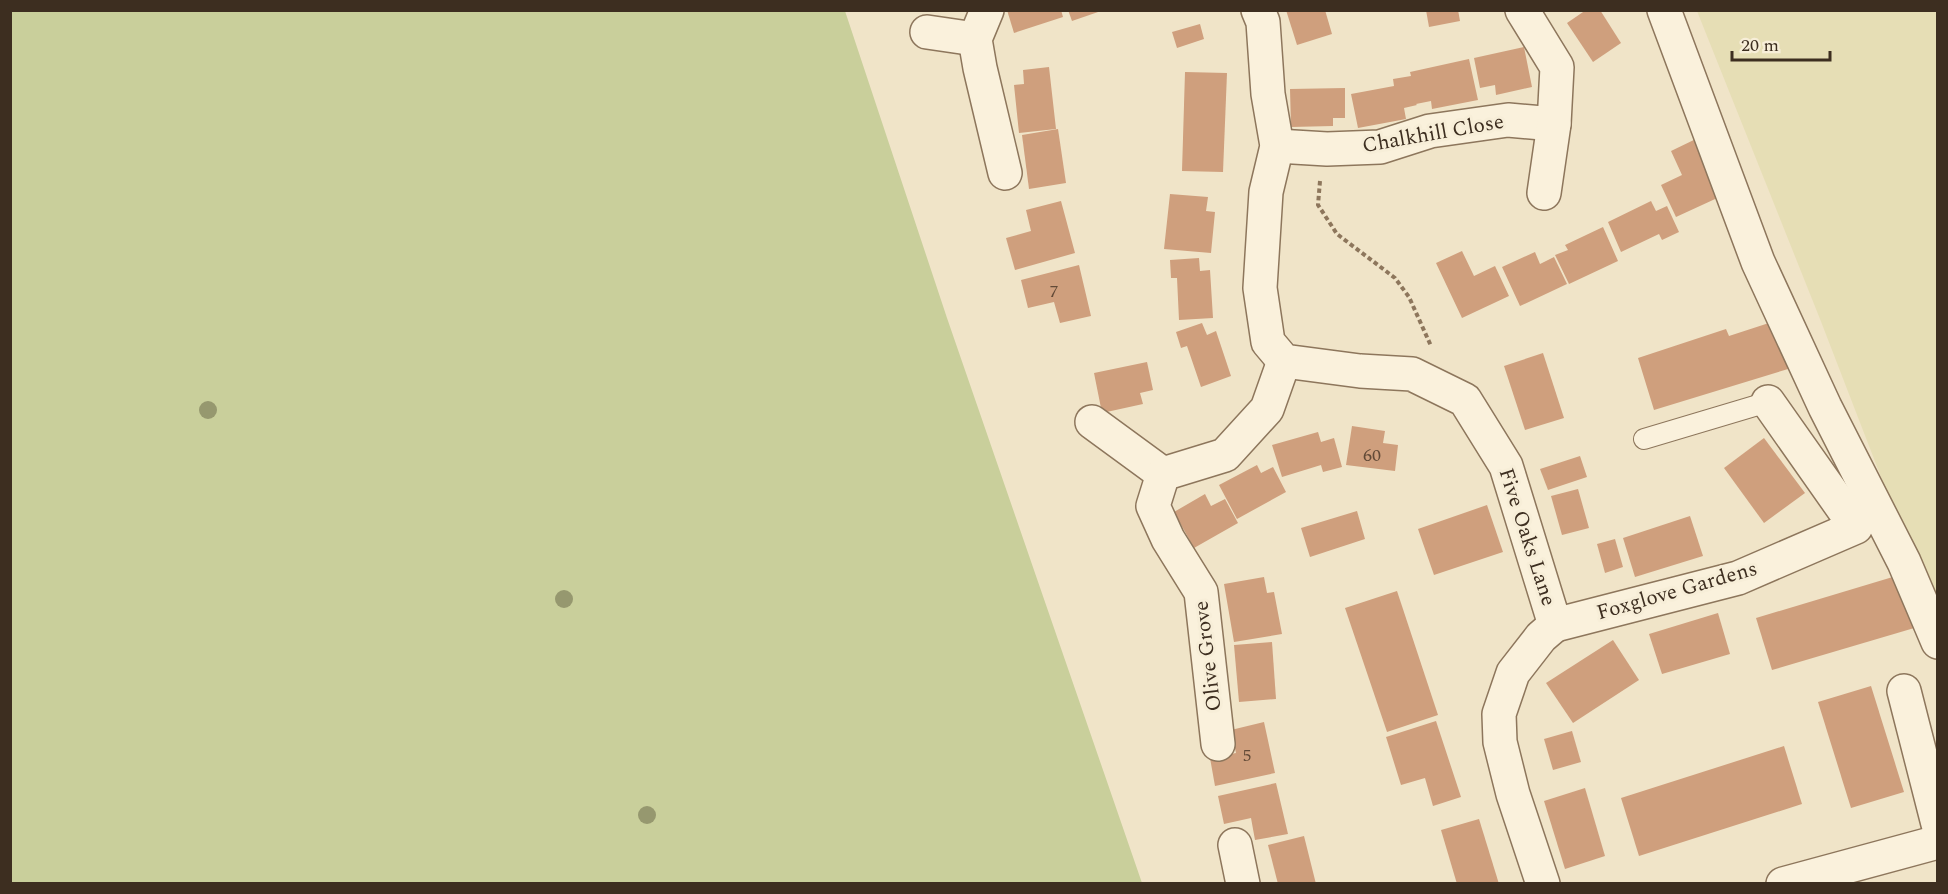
<svg xmlns="http://www.w3.org/2000/svg" width="1948" height="894" font-family="Spectral,serif">
  <rect width="100%" height="100%" fill="#f0e4c8"/>
  <polygon fill="#e6deb5" points="1697,11 1937,11 1937,622 1820,319"/>
  <polygon fill="#c9cf9b" points="10,11 845,11 947,318 1142,883 11,883"/>
  <g fill="#cf9f7d">
    <polygon points="1007,10 1061,10 1063,17 1014,33"/>
    <polygon points="1068,10 1101,10 1101,11 1072,21"/>
    <polygon points="1286,10 1325,10 1332,34 1297,45"/>
    <polygon points="1426,10 1458,10 1460,21 1429,27"/>
    <polygon points="1586,10 1600,10 1621,43 1593,62 1567,23"/>
    <polygon points="1200,24 1204,39 1177,48 1172,32"/>
    <polygon points="1524,47 1532,87 1496,95 1495,85 1480,88 1474,58"/>
    <polygon points="1469,59 1478,100 1432,109 1431,101 1416,104 1417,105 1404,108 1406,119 1358,128 1351,94 1394,86 1393,79 1411,76 1410,72"/>
    <polygon points="1049,67 1056,129 1019,133 1014,85 1024,84 1023,70"/>
    <polygon points="1185,72 1227,73 1223,172 1182,171"/>
    <polygon points="1345,88 1345,118 1333,118 1333,126 1291,127 1290,89"/>
    <polygon points="1058,129 1066,183 1029,189 1022,135"/>
    <polygon points="1700,137 1726,194 1676,217 1661,185 1682,175 1671,151"/>
    <polygon points="1170,194 1208,197 1206,211 1215,212 1211,253 1164,249"/>
    <polygon points="1061,201 1075,253 1015,270 1006,238 1031,231 1026,210"/>
    <polygon points="1651,201 1656,211 1667,206 1679,232 1662,240 1659,234 1621,252 1608,222"/>
    <polygon points="1603,227 1618,261 1569,284 1555,255 1568,250 1565,245"/>
    <polygon points="1462,251 1474,276 1495,266 1509,296 1462,318 1436,263"/>
    <polygon points="1535,252 1540,264 1554,257 1567,284 1520,306 1502,267"/>
    <polygon points="1199,258 1200,271 1210,270 1213,318 1179,320 1177,278 1171,278 1170,260"/>
    <polygon points="1079,265 1091,316 1060,323 1054,302 1028,308 1021,280"/>
    <polygon points="1772,322 1788,369 1654,410 1638,358 1726,329 1729,336"/>
    <polygon points="1202,323 1207,335 1216,331 1231,376 1201,387 1187,346 1181,348 1176,332"/>
    <polygon points="1543,353 1564,418 1525,430 1504,366"/>
    <polygon points="1147,362 1153,390 1140,393 1143,404 1102,413 1094,373"/>
    <polygon points="1352,426 1385,431 1383,443 1398,445 1395,471 1346,465"/>
    <polygon points="1318,432 1321,442 1334,438 1342,467 1323,472 1321,465 1282,477 1272,445"/>
    <polygon points="1764,438 1805,493 1764,523 1724,468"/>
    <polygon points="1580,456 1587,477 1548,490 1540,469"/>
    <polygon points="1257,465 1261,473 1273,467 1286,492 1237,519 1219,485"/>
    <polygon points="1578,489 1589,528 1562,535 1551,496"/>
    <polygon points="1205,494 1211,506 1225,499 1238,523 1194,548 1174,512"/>
    <polygon points="1487,505 1503,552 1434,575 1418,529"/>
    <polygon points="1357,511 1365,539 1310,557 1301,528"/>
    <polygon points="1690,516 1703,556 1635,577 1623,538"/>
    <polygon points="1615,539 1623,567 1605,573 1597,544"/>
    <polygon points="1906,573 1921,626 1772,670 1756,618"/>
    <polygon points="1264,577 1267,593 1274,592 1282,634 1234,642 1224,584"/>
    <polygon points="1397,591 1438,715 1387,732 1345,608"/>
    <polygon points="1718,613 1730,654 1662,674 1649,634"/>
    <polygon points="1613,640 1639,680 1573,723 1546,683"/>
    <polygon points="1272,642 1276,699 1239,702 1234,645"/>
    <polygon points="1871,686 1904,792 1851,808 1818,702"/>
    <polygon points="1436,721 1461,797 1433,806 1425,778 1401,785 1386,737"/>
    <polygon points="1264,722 1275,773 1215,786 1210,758 1236,753 1231,730"/>
    <polygon points="1572,731 1581,762 1553,770 1544,739"/>
    <polygon points="1784,746 1802,804 1639,856 1621,798"/>
    <polygon points="1276,783 1288,834 1255,840 1251,818 1224,824 1218,796"/>
    <polygon points="1585,788 1605,856 1565,869 1544,801"/>
    <polygon points="1479,819 1499,884 1457,884 1441,830"/>
    <polygon points="1304,836 1316,884 1278,884 1268,845"/>
  </g>
  <g fill="none" stroke-linecap="round" stroke-linejoin="round">
    <g stroke="#8d765c" stroke-width="22">
      <polyline id="lane" points="1644,439 1768,402"/>
    </g>
    <g stroke="#8d765c" stroke-width="36">
      <g id="street">
        <polyline points="987,10 975,39 980,68 1005,173"/>
        <polyline points="1258,10 1263,22 1268,94 1277,146 1266,192 1260,288 1268,342 1284,361 1360,371 1412,374 1465,400 1506,466 1555,625 1541,637 1513,673 1499,714 1500,742 1513,794 1543,884"/>
        <polyline points="1664,10 1758,262 1825,407 1904,562 1938,642"/>
        <polyline points="927,32 975,39"/>
        <polyline points="1277,146 1327,149 1380,147 1430,131 1508,120 1554,124 1557,67 1522,10"/>
        <polyline points="1544,193 1554,124"/>
        <polyline points="1092,422 1163,474"/>
        <polyline points="1555,625 1738,578 1856,527 1768,402"/>
        <polyline points="1904,691 1938,824"/>
        <polyline points="1218,744 1201,592 1168,539 1153,506 1163,474 1225,455 1267,409 1284,361"/>
        <polyline points="1235,845 1243,884"/>
        <polyline points="1783,884 1938,842"/>
      </g>
    </g>
    <polyline stroke="#8d765c" stroke-width="4" stroke-dasharray="4.5 3" stroke-linecap="butt" points="1320,181 1318,205 1337,234 1395,278 1409,297 1431,346"/>
    <use href="#lane" stroke="#faf1dc" stroke-width="20"/>
    <use href="#street" stroke="#faf1dc" stroke-width="33"/>
  </g>
  <g fill="#96986f">
    <circle cx="208" cy="410" r="9"/>
    <circle cx="564" cy="599" r="9"/>
    <circle cx="647" cy="815" r="9"/>
  </g>
  <g text-anchor="middle" dominant-baseline="central" stroke-width="6" stroke-linejoin="round" paint-order="stroke">
    <g font-size="18" fill="#624a37">
      <text x="1054" y="291">7</text>
      <text x="1372" y="455">60</text>
      <text x="1247" y="755">5</text>
    </g>
    <g font-size="21" fill="#3d2e20" stroke="#f7eed8">
      <text transform="translate(1433 134) rotate(-10)">Chalkhill Close</text>
      <text transform="translate(1527 537) rotate(72)">Five Oaks Lane</text>
      <text transform="translate(1677 591) rotate(-16)">Foxglove Gardens</text>
      <text transform="translate(1208 656) rotate(-97)">Olive Grove</text>
    </g>
  </g>
  <rect width="1948" height="894" fill="none" stroke="#3d2e20" stroke-width="24"/>
  <path d="M1732 51v9h98v-9" fill="none" stroke="#3d2e20" stroke-width="3"/>
  <text x="1741" y="51" font-size="18" fill="#3d2e20" stroke="#f7eed8" stroke-width="4.5" paint-order="stroke">20 m</text>
</svg>
